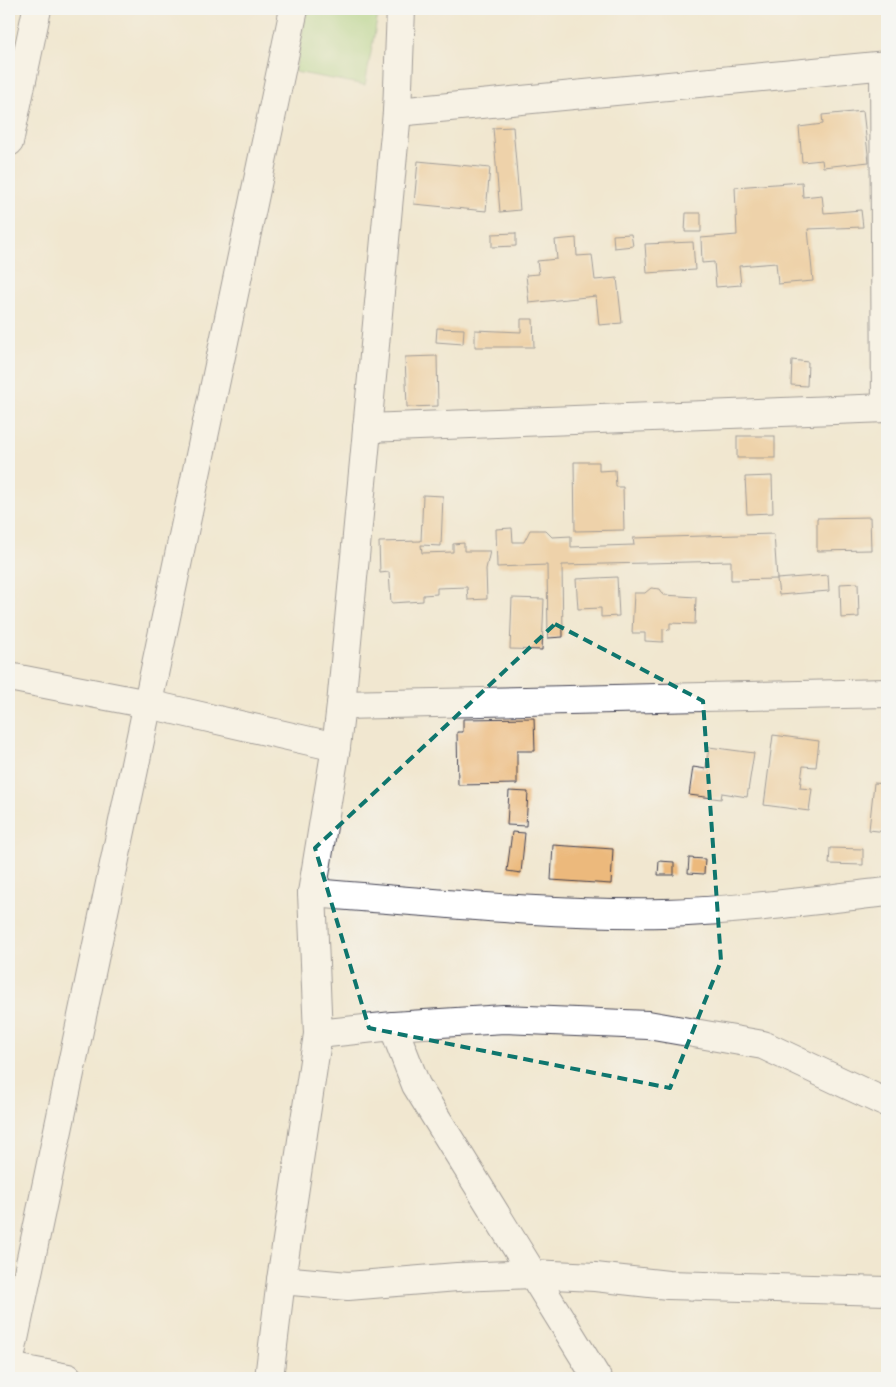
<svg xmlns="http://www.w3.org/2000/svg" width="896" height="1387" font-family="'Gentium Book Plus',serif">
  <rect width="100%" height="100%" fill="#f6f6f2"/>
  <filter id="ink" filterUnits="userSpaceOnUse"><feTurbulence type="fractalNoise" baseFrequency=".02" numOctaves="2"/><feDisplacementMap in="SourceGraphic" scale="10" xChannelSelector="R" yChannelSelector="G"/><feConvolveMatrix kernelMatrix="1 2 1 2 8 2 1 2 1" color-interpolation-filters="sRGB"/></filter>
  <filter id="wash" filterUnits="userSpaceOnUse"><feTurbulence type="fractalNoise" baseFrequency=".0096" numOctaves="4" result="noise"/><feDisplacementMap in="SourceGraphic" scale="20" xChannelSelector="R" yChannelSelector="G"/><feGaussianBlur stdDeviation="1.12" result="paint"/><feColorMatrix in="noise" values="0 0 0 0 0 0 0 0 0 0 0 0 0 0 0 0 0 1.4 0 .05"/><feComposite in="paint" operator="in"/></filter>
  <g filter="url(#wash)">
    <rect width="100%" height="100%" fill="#f1e7d0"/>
    <polygon fill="#a2d382" stroke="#627a5e" points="307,9 379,9 365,85 295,72"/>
    <g id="blocks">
      <g fill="#ecb97c">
        <polygon points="863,111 869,162 823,167 822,160 802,162 799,127 823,124 822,115"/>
        <polygon points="513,127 520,210 500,212 493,128"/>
        <polygon points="418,161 490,168 486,211 414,204"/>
        <polygon points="802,182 803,197 822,195 824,213 861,210 863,227 808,229 813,281 778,284 776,263 739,266 741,285 716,287 714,262 702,263 701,238 737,235 735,187"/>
        <polygon points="686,213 701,213 701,232 685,232"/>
        <polygon points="516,233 516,246 492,247 492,234"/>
        <polygon points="631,234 633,246 614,248 613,235"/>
        <polygon points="576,238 577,256 592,255 595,280 617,278 622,323 599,325 596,296 529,303 526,275 539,274 537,261 557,259 555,240"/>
        <polygon points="693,242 695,270 647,273 645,244"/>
        <polygon points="521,319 533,319 534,347 475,347 475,330 521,332"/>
        <polygon points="437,328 464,329 463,344 436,342"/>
        <polygon points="437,356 438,406 407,407 405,357"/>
        <polygon points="792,360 808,362 807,386 791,385"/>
        <rect x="737" y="436" width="38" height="22"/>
        <polygon points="574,462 599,462 599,471 615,470 616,487 623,487 624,530 575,531"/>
        <polygon points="772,476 773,513 747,514 745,477"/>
        <polygon points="423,495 443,496 441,546 421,545 422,553 453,552 453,544 464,543 464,551 490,551 486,569 487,599 468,600 467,587 437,588 437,594 423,595 423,601 391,603 389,572 380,573 379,542 421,541"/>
        <polygon points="870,517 871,550 817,551 817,518"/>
        <polygon points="512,528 513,542 524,542 530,530 545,530 552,537 571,536 571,547 634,545 633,538 774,534 777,579 731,580 731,561 562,565 563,637 548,638 547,565 497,567 496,529"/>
        <polygon points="828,575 829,591 779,595 777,579"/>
        <polygon points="617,577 619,616 601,617 601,608 578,609 576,579"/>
        <polygon points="858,583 859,617 841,618 840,584"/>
        <polygon points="651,588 660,589 664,595 696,597 695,624 670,623 670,630 663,629 663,642 645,641 645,633 632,633 634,593 645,593"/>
        <polygon points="512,598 544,599 542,650 510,649"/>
        <polygon points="534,718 535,751 517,751 517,784 458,785 457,732 463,732 463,719"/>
        <polygon points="773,735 819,741 816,767 803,766 800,788 812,789 809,811 764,805"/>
        <polygon points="709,747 754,753 747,797 722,793 721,799 689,795 693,767 706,769"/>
        <polygon points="874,783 887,784 887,832 869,830"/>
        <polygon points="509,791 528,792 526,826 507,825"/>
        <polygon points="512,832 525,833 521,873 507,871"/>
        <polygon points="553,845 613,849 611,884 551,880"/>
        <polygon points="830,848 863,849 863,865 829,864"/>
        <polygon points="689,858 705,859 704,874 688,873"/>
        <polygon points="659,861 674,862 674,875 658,875"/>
      </g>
    </g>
  </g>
  <g filter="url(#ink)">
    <use href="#blocks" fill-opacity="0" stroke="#414051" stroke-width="1"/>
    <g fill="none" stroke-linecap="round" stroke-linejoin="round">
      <g stroke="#414051" stroke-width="30">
        <g id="minor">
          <polyline points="884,65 886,408"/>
          <polyline points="397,112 887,65"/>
          <polyline points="9,142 37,9"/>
          <polyline points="367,428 887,408"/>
          <polyline points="9,677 148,704 336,747"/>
          <polyline points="341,705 887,693"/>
          <path d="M312,893C429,902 548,915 664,913C739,911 813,900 887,892"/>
          <polyline points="393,1026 416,1085 597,1378"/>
          <polyline points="318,1034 393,1026 504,1019 648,1025 763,1045 882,1101 887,1102"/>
          <polyline points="281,1280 348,1286 457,1277 532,1274 595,1277 668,1285 887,1291"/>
          <polyline points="9,1363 294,9"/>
          <polyline points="9,1367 68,1378"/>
          <polyline points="269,1378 281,1280 318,1034 312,893 336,747 341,705 397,112 401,9"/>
        </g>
      </g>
      <use href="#minor" stroke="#fff" stroke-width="28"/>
    </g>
  </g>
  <path d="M0 0H896V1387H0ZM555,624L703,701L721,961L670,1088L369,1028L315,848Z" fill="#f1e7d0" fill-opacity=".55" fill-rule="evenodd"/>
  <path fill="none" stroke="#0f766e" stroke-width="4" stroke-dasharray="10 6" stroke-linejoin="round" d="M555,624L703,701L721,961L670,1088L369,1028L315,848Z"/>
  <rect width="896" height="1387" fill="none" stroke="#f6f6f2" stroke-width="30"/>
</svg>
